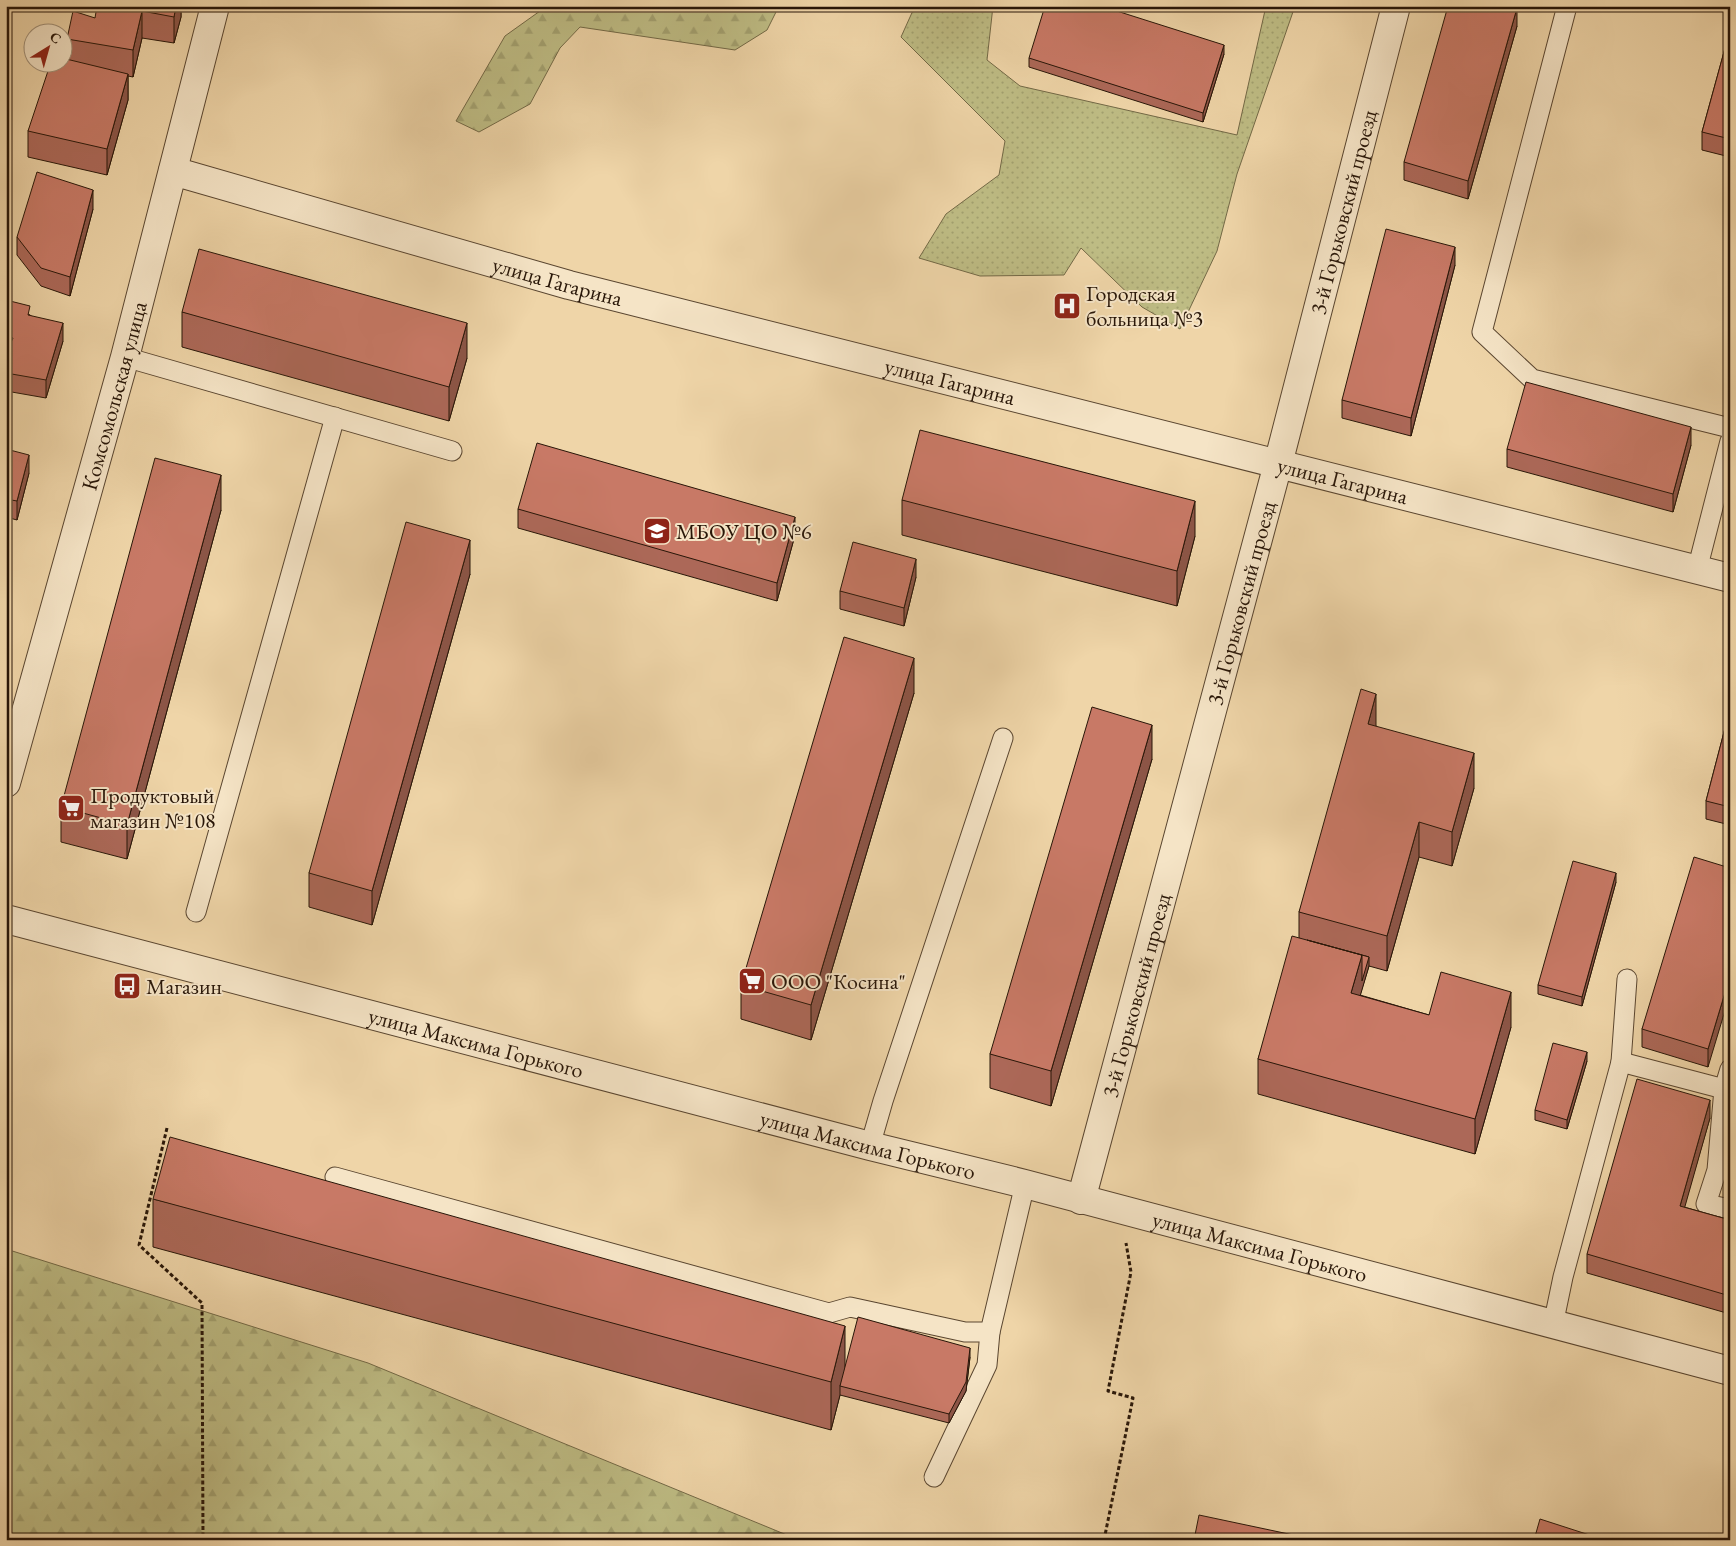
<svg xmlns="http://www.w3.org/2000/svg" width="1736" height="1546" font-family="'EB Garamond',serif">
  <defs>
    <pattern id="forest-firs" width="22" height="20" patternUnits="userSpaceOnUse" patternTransform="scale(1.25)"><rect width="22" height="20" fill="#bebc84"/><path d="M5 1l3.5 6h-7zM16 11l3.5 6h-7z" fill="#a3a170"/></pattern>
    <pattern id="garden-dots" width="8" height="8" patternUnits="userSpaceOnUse" patternTransform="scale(1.25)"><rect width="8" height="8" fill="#bebc84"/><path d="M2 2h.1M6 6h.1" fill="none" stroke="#a3a170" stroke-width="1.8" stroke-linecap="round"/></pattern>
  </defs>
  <rect width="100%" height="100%" fill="#efd5a8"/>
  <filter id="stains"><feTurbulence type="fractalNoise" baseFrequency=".004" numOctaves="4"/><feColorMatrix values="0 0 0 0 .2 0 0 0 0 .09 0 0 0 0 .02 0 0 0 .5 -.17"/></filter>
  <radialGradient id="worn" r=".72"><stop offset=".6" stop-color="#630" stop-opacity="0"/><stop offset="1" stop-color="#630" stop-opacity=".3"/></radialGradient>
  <g fill="url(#forest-firs)" stroke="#736946">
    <polygon points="547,6 779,6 767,30 735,50 580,27 560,48 530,104 479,132 456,121 505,36"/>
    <polygon points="6,1249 368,1363 799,1540 6,1540"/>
  </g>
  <polygon fill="url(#garden-dots)" stroke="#736946" points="915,6 993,6 987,60 1020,86 1237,135 1266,6 1295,6 1237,174 1217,251 1180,329 1142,307 1081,248 1064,275 980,276 919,258 946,214 999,175 1005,141 901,37"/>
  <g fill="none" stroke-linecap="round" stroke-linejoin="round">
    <g stroke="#5a4630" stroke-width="21">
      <g id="service">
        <polyline points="1567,6 1482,332 1532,379 1730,428"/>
        <polyline points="125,357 452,451"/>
        <polyline points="1697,570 1730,441"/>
        <polyline points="196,912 335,417"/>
        <polyline points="1621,1062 1627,979"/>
        <polyline points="1730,1069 1724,1089 1717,1170 1706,1204 1730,1209"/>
        <polyline points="870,1146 883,1101 1003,738"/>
        <polyline points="335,1177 829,1313 850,1307 965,1332 990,1332 1025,1184"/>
        <polyline points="1553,1325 1563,1277 1621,1062 1724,1089"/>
        <polyline points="934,1477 987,1365 990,1332"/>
      </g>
    </g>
    <g stroke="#5a4630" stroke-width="30">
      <g id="minor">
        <path id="s1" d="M173,171L569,285L1730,578"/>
        <path id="s2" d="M6,783L125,357L215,6"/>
        <path id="s3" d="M1081,1200L1278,464L1396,6"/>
      </g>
    </g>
    <g stroke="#5a4630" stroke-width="30">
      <g id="tertiary">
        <path id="s4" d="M6,919L870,1146L1025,1184L1730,1371"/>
      </g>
    </g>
    <g stroke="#281608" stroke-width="3" stroke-dasharray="4 2.5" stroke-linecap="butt">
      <polyline points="167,1128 139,1245 202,1303 203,1540"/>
      <polyline points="1104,1540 1133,1398 1108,1391 1131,1272 1126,1243"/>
    </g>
    <use href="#service" stroke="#f5e4c6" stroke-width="19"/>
    <use href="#minor" stroke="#f5e4c6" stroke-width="28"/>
    <use href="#tertiary" stroke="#f5e4c6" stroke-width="28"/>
  </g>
  <g fill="#ac6858" stroke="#281608">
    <polygon points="181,6 181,17 174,43 142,38 133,77 128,76 128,100 107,175 28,157 28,131 67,59 67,39 95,18"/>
    <polygon points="1517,26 1468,199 1404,180 1404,162"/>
    <polygon points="1730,30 1730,157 1702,150 1702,132"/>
    <polygon points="1224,54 1203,122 1029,67 1029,58"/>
    <polygon points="93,209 70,296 41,286 17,255 17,237"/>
    <polygon points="1455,265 1411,436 1342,418 1342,400"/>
    <polygon points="6,300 30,315 63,341 46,398 6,391"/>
    <polygon points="182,312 467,358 449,421 182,347"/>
    <polygon points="1691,445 1673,512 1507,467 1507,449"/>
    <polygon points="6,449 29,473 17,520 6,517"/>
    <polygon points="902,500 1195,536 1177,606 902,535"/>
    <polygon points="518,509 795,535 777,601 518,528"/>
    <polygon points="221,510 127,859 61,842 61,807"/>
    <polygon points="470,574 372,925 309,907 309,873"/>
    <polygon points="916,577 904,626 840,609 840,591"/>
    <polygon points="914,693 811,1040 741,1019 741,985"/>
    <polygon points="1730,709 1730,825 1706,819 1706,801"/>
    <polygon points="1376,726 1474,788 1452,866 1419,857 1387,971 1369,966 1360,995 1429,1015 1511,1027 1475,1154 1258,1094 1258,1059 1299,938 1299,912"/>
    <polygon points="1152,759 1051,1106 990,1088 990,1054"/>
    <polygon points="1730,868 1708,1067 1642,1047 1642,1029"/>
    <polygon points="1616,882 1582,1006 1538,994 1538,985"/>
    <polygon points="1587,1061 1567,1129 1535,1120 1535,1110"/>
    <polygon points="1710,1118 1684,1207 1730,1220 1730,1314 1587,1273 1587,1254"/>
    <polygon points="153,1199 845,1365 970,1357 966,1391 949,1423 840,1395 831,1430 153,1247"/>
  </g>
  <g fill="#8c5547" stroke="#281608">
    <polygon points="176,6 181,6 181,17 174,43 174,17"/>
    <polygon points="1517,8 1517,26 1468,199 1468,181"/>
    <polygon points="142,11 142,38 133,77 133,50"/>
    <polygon points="1224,45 1224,54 1203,122 1203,113"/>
    <polygon points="128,74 128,100 107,175 107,149"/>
    <polygon points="93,190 93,209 70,296 70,277"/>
    <polygon points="1455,247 1455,265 1411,436 1411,418"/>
    <polygon points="63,323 63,341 46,398 46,380"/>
    <polygon points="467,323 467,358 449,421 449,387"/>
    <polygon points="1691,427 1691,445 1673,512 1673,494"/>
    <polygon points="29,455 29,473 17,520 17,501"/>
    <polygon points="221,475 221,510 127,859 127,825"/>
    <polygon points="1195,501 1195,536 1177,606 1177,571"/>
    <polygon points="795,517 795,535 777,601 777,583"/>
    <polygon points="470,540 470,574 372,925 372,891"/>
    <polygon points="916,559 916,577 904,626 904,608"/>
    <polygon points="914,658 914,693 811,1040 811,1005"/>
    <polygon points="1376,694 1376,728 1368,724"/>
    <polygon points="1152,725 1152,759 1051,1106 1051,1071"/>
    <polygon points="1474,753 1474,788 1452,866 1452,832"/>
    <polygon points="1419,822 1419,857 1387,971 1387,936"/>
    <polygon points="1616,873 1616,882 1582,1006 1582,997"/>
    <polygon points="1362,955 1369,957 1369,966 1351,1027 1351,993"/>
    <polygon points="1730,976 1730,994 1708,1067 1708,1049"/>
    <polygon points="1511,992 1511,1027 1475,1154 1475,1119"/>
    <polygon points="1587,1052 1587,1061 1567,1129 1567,1120"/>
    <polygon points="1710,1100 1710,1118 1680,1224 1680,1206"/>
    <polygon points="845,1326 845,1374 840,1386 840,1395 831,1430 831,1382"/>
    <polygon points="970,1348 970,1357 966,1391 949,1423 949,1414"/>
  </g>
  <g fill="#c87966" stroke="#281608">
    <polygon points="97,6 176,6 174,17 142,11 133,50 67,39 73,11 95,18"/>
    <polygon points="1045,6 1101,6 1224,45 1203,113 1029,58"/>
    <polygon points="1448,6 1512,6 1517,8 1468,181 1404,162"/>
    <polygon points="1730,30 1730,139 1702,132"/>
    <polygon points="62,58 128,74 107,149 28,131 51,62 62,62"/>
    <polygon points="37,172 93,190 70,277 41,268 17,237"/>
    <polygon points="1386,229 1455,247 1411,418 1342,400"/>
    <polygon points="199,249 467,323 449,387 182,312"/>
    <polygon points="6,300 30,306 28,315 63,323 46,380 6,373 6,346 9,347 13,338 6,336"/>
    <polygon points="1526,382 1691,427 1673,494 1507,449"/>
    <polygon points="920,430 1195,501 1177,571 902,500"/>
    <polygon points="537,443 795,517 777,583 518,509"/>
    <polygon points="6,449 29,455 17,501 6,499"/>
    <polygon points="155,458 221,475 127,825 61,807"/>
    <polygon points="406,522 470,540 372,891 309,873"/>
    <polygon points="853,542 916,559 904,608 840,591"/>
    <polygon points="844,637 914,658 811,1005 741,985"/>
    <polygon points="1361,689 1376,694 1368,724 1474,753 1452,832 1419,822 1387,936 1299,912"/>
    <polygon points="1092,707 1152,725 1051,1071 990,1054"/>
    <polygon points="1730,709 1730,807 1706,801"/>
    <polygon points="1694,857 1730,868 1730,976 1708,1049 1642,1029"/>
    <polygon points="1573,861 1616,873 1582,997 1538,985"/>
    <polygon points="1292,936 1362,955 1351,993 1429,1015 1441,972 1511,992 1475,1119 1258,1059"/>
    <polygon points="1307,940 1369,957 1362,981 1362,955"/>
    <polygon points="1553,1043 1587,1052 1567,1120 1535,1110"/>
    <polygon points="1637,1079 1710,1100 1680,1206 1730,1220 1730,1296 1587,1254"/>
    <polygon points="170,1137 845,1326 831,1382 153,1199"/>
    <polygon points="858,1317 970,1348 966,1382 949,1414 840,1386"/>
    <polygon points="1199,1515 1317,1540 1194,1540"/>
    <polygon points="1540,1519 1605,1540 1534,1540"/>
  </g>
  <defs>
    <g id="hospital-square" transform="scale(1.4375)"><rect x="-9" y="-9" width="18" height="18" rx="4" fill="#8f2418" stroke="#f5e4c6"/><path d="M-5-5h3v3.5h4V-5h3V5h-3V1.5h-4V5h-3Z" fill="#fff"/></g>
    <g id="school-square" transform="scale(1.4375)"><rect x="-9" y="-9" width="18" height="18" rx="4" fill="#8f2418" stroke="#f5e4c6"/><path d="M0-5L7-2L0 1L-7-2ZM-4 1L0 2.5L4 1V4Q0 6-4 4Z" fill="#fff"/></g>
    <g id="supermarket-square" transform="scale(1.4375)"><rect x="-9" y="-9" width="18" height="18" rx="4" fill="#8f2418" stroke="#f5e4c6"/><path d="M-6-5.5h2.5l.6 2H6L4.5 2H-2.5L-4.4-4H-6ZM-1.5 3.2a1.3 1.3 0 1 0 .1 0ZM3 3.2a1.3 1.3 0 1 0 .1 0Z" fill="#fff"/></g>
    <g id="bus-square" transform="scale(1.4375)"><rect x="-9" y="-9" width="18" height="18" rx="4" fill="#8f2418" stroke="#f5e4c6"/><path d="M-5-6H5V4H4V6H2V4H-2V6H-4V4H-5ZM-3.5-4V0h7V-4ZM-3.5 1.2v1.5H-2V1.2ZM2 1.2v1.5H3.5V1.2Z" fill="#fff"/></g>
  </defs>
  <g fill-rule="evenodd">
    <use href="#hospital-square" x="1067" y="306"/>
    <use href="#school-square" x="657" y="531"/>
    <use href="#supermarket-square" x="71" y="808"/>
    <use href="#supermarket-square" x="752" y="981"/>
    <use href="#bus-square" x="127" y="986"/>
  </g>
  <g text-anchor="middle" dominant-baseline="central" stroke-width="4" stroke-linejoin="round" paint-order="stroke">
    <g font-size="22" fill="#281608" stroke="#f5e4c6">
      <text stroke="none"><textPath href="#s3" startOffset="1022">3-й Горьковский проезд</textPath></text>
      <text stroke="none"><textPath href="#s1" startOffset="400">улица Гагарина</textPath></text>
      <text stroke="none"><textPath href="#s1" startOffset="805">улица Гагарина</textPath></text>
      <text stroke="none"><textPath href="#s2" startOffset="402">Комсомольская улица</textPath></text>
      <text stroke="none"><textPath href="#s1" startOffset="1210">улица Гагарина</textPath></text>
      <text stroke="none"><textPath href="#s3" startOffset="618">3-й Горьковский проезд</textPath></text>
      <text stroke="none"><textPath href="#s3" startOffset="212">3-й Горьковский проезд</textPath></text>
      <text stroke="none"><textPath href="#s4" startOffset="486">улица Максима Горького</textPath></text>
      <text stroke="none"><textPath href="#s4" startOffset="891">улица Максима Горького</textPath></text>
      <text stroke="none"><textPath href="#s4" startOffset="1296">улица Максима Горького</textPath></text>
    </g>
    <g font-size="22" fill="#281608" stroke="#f5e4c6" text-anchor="start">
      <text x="1086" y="293">Городская<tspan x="1086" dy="25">больница №3</tspan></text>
      <text x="676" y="531">МБОУ ЦО №6</text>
      <text x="90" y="795">Продуктовый<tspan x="90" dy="25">магазин №108</tspan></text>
      <text x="771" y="981">ООО "Косина"</text>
      <text x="146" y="986">Магазин</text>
    </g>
  </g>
  <rect width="1736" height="1546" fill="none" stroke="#efd5a8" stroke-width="25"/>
  <rect x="8" y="8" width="1721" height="1531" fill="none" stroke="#281608" stroke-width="2.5"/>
  <rect x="12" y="12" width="1711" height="1521" fill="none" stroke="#281608"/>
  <g transform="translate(48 48) rotate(37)"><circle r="24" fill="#f5e4c6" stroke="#a3927a"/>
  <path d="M0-4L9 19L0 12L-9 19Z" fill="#8f2418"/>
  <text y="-8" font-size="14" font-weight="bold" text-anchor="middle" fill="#281608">С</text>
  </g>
  <rect width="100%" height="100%" filter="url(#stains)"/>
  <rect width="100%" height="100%" fill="url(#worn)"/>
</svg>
